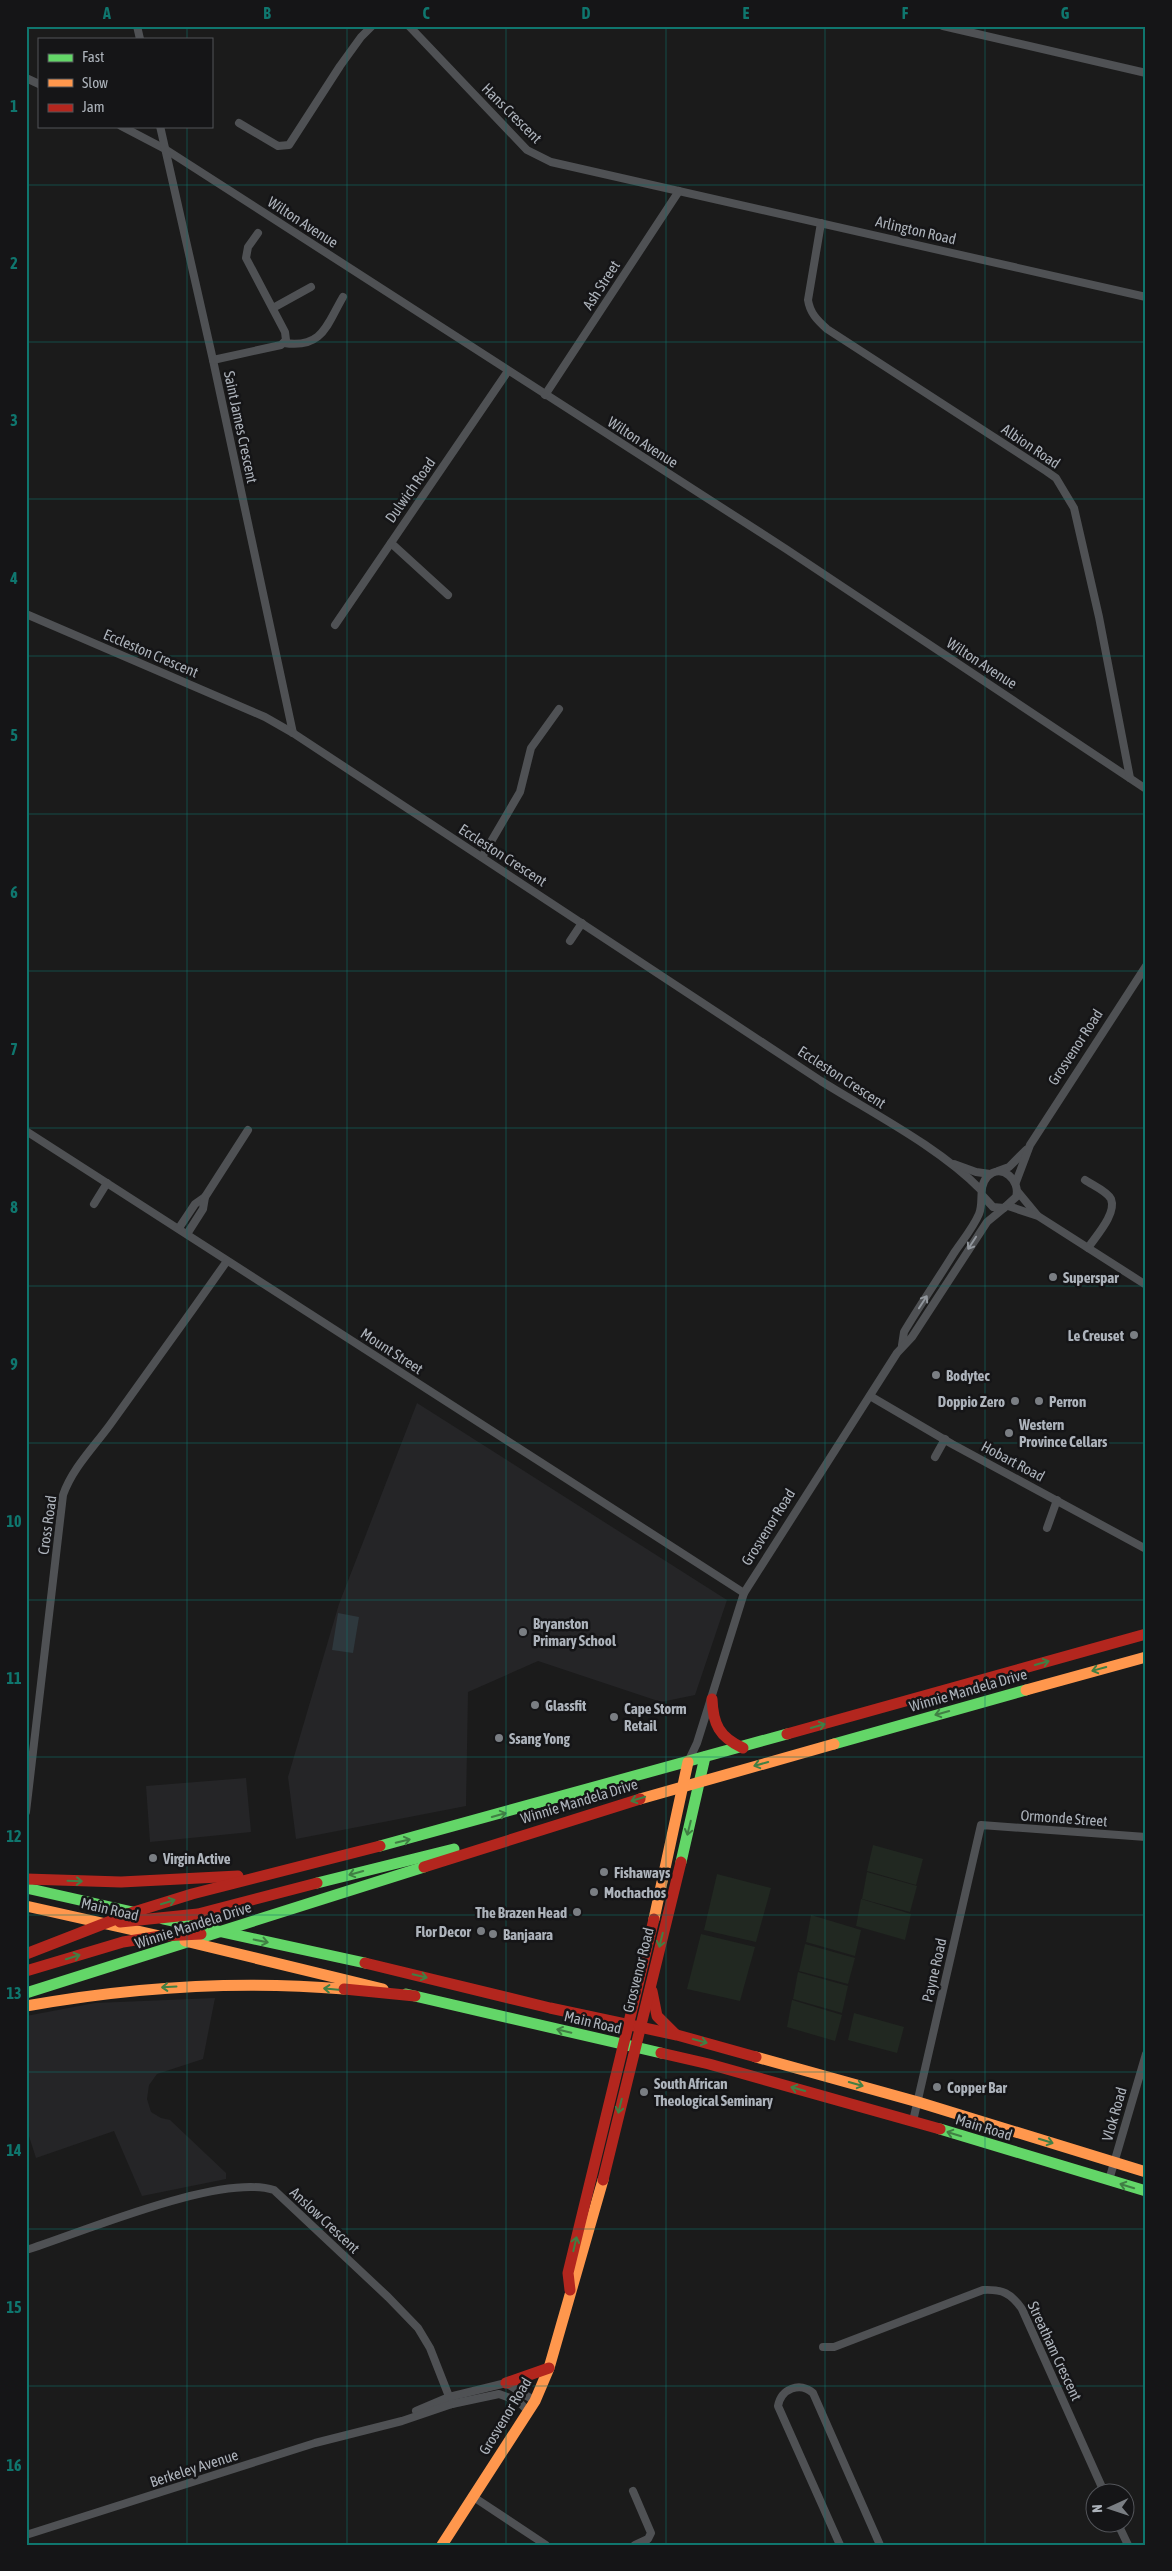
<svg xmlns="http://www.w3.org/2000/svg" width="1172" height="2571" font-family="'Asap Condensed',sans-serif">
  <rect width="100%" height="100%" fill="#1b1b1b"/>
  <g fill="#252527">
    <polygon points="417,1403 727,1600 695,1695 661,1702 538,1661 468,1692 466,1806 296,1839 288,1777 339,1604"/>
    <polygon points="246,1778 251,1832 150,1842 146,1786"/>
    <polygon points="215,1998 203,2059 157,2074 149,2085 147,2099 151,2112 161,2118 170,2120 226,2173 226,2179 142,2196 114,2131 36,2158 26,2127 26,2016 95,2003"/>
  </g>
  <g fill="#212821">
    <polygon points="873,1845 923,1859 916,1885 867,1871"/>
    <polygon points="867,1872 917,1886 910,1912 862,1899"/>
    <polygon points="717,1874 771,1888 756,1942 704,1930"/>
    <polygon points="861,1899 911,1914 905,1940 856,1926"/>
    <polygon points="811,1915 861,1930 855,1956 806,1942"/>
    <polygon points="701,1934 755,1947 740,2001 687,1989"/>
    <polygon points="805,1944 855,1958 848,1984 799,1971"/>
    <polygon points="798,1972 848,1986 842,2013 793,1999"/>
    <polygon points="792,2000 842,2015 835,2041 787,2027"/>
    <polygon points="854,2013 904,2027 897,2053 848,2040"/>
  </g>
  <polygon fill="#2e383d" points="338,1613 359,1617 353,1653 332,1650"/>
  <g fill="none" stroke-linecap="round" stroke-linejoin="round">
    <g stroke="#4f5154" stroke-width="8">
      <polyline points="137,26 140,39"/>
      <polyline points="409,26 527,150 551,162 1146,297"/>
      <polyline points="943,26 1146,73"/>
      <polyline points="26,78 39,84"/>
      <polyline points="239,123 278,146 289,145 340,66 361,37 372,26"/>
      <polyline points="121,126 165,149 786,549 1146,789"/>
      <polyline points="160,126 213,360 293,733"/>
      <path d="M821,223L808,300C810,313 817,320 827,329L1046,471L1056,478L1074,508L1099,617L1130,778"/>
      <polyline points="273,308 311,287"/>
      <path d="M284,343C323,349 327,324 343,297"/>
      <polyline points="213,360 281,345 286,340 285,332 246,258 248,247 258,233"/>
      <polyline points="545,395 679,191"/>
      <polyline points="391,543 448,595"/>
      <path d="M26,614L265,717L293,733L821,1081C872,1113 939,1147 981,1190"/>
      <polyline points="335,625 508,371"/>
      <polyline points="482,857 520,792 531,748 559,709"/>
      <polyline points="570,941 582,923"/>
      <polyline points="26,1131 744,1593"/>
      <polyline points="954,1164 976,1172 990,1174"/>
      <polyline points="998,1171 1009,1167 1026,1150"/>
      <path d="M1085,1180C1092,1185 1107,1191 1111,1199C1117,1214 1095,1237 1088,1248"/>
      <polyline points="1016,1182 1030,1145 1146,966"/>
      <polyline points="1018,1192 1037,1215"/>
      <polyline points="94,1204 107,1183"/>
      <polyline points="1008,1206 1038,1216 1146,1285"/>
      <polyline points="179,1228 195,1204 205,1197 248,1130"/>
      <polyline points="187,1234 203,1209 205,1197"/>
      <path d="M902,1345L904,1332C920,1305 938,1279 954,1253C962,1241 973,1228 979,1214C984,1202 978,1187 987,1177C1002,1162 1021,1181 1016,1197L1004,1208L993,1207L982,1195"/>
      <polyline points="870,1396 952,1444 1146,1549"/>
      <polyline points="935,1457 945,1439"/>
      <polyline points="1047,1528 1057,1500"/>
      <polyline points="688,1762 697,1743 744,1593 897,1353 912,1337 987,1222 1004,1208"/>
      <path d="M26,1812L63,1495C73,1467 95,1446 112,1422C150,1369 189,1315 227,1261"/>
      <polyline points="913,2121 981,1825 1146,1837"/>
      <polyline points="1109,2180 1146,2054"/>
      <path d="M26,2250C83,2232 220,2173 274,2190L388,2297L418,2328L430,2348L452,2404"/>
      <path d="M823,2347H834L983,2290C1002,2289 1011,2293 1022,2309L1105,2494"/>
      <polyline points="416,2411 449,2397 506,2383 535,2401"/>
      <polyline points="633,2491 651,2533 648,2539 635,2545"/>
      <polyline points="472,2496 546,2545"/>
      <polyline points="1118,2524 1128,2545"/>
      <polyline points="26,2535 315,2443 402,2421 452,2404 499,2394 518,2401 528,2411"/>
      <path d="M840,2545L778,2406C781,2389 800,2381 813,2393L880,2545"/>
    </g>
    <g stroke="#63d668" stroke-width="11">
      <polyline points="834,1744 1026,1690"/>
      <polyline points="380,1846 787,1734"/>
      <polyline points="681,1862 705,1757"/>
      <polyline points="317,1883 454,1849"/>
      <polyline points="26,1888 137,1913"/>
      <polyline points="163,1919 365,1963"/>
      <polyline points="26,1993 424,1867"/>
      <polyline points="406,1994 661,2053"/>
      <polyline points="940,2129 1146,2191"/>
    </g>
    <g stroke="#ff974d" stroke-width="11">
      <polyline points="1026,1690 1146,1657"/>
      <polyline points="640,1799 834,1744"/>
      <polyline points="26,1906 160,1936"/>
      <polyline points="654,1919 688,1762"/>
      <polyline points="185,1941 383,1989"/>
      <path d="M26,2006C131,1987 237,1980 344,1989"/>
      <polyline points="756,2057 918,2102 1146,2172"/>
      <polyline points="442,2545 535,2401 549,2368 603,2180"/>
    </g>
    <g stroke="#b3261e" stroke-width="11">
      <path d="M712,1699C713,1724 719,1737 743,1748"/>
      <polyline points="787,1734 1146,1634"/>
      <polyline points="424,1867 640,1799"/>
      <polyline points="26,1879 121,1882 238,1876"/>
      <polyline points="120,1922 198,1914 317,1883"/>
      <polyline points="26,1954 134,1912 192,1894 380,1846"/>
      <polyline points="365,1963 550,2008 677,2035 756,2057"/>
      <polyline points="26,1971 123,1942 161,1936 201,1934"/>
      <polyline points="344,1989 415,1996"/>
      <polyline points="652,1991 657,2016 675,2034"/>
      <polyline points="661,2053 709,2064 940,2129"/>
      <polyline points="603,2180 681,1862"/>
      <polyline points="570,2290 568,2273 654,1919"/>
      <polyline points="506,2383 549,2368"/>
    </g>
  </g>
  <defs><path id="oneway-shaft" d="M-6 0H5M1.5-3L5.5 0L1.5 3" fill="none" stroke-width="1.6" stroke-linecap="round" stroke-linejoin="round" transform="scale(1.25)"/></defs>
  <g stroke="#91969c">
    <use href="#oneway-shaft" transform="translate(972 1243) rotate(123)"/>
    <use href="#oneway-shaft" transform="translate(923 1302) rotate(-57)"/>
  </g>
  <g stroke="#407f44">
    <use href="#oneway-shaft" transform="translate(1042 1663) rotate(-16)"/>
    <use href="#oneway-shaft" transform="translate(1099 1669) rotate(165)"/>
    <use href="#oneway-shaft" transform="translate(942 1713) rotate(164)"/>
    <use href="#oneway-shaft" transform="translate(818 1726) rotate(-16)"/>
    <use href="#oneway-shaft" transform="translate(761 1764) rotate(164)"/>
    <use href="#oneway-shaft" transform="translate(638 1799) rotate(163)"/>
    <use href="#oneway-shaft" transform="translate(499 1815) rotate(-16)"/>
    <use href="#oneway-shaft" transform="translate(689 1828) rotate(104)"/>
    <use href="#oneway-shaft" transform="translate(403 1841) rotate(-14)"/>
    <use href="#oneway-shaft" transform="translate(356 1873) rotate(164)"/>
    <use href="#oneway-shaft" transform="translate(75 1881) rotate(2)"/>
    <use href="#oneway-shaft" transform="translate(168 1902) rotate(-17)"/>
    <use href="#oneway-shaft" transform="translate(661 1940) rotate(104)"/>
    <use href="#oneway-shaft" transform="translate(261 1941) rotate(11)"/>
    <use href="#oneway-shaft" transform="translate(73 1957) rotate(-17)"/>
    <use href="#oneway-shaft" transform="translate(420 1976) rotate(13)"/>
    <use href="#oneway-shaft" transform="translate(169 1987) rotate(177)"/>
    <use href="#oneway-shaft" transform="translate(331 1989) rotate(-175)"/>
    <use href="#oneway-shaft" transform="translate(564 2031) rotate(-167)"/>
    <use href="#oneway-shaft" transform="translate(700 2041) rotate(15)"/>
    <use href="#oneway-shaft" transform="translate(856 2084) rotate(16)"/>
    <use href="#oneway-shaft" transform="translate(798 2089) rotate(-164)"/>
    <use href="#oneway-shaft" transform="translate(620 2106) rotate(104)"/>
    <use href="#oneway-shaft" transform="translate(954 2134) rotate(-163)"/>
    <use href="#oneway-shaft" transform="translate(1046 2141) rotate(17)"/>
    <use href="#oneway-shaft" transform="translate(1127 2186) rotate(-163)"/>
    <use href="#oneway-shaft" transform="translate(575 2244) rotate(-77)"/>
  </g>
  <path fill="none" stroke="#0f766e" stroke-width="1" stroke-opacity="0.55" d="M187,26V39M347,26V2545M506,26V2545M666,26V2545M825,26V2545M985,26V2545M187,126V2545M26,185H1146M26,342H1146M26,499H1146M26,656H1146M26,814H1146M26,971H1146M26,1128H1146M26,1286H1146M26,1443H1146M26,1600H1146M26,1757H1146M26,1915H1146M26,2072H1146M26,2229H1146M26,2386H1146"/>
  <g fill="#7a7e83" stroke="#151517" stroke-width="2">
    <circle cx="1053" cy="1277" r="5"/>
    <circle cx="1134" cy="1335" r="5"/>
    <circle cx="936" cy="1375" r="5"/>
    <circle cx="1015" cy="1401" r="5"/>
    <circle cx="1039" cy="1401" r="5"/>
    <circle cx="1009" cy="1433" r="5"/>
    <circle cx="523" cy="1632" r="5"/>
    <circle cx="535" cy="1705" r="5"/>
    <circle cx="614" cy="1717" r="5"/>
    <circle cx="499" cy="1738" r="5"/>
    <circle cx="153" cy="1858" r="5"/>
    <circle cx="604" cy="1872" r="5"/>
    <circle cx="594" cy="1892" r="5"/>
    <circle cx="577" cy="1912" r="5"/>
    <circle cx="481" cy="1931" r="5"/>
    <circle cx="493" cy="1934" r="5"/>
    <circle cx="937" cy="2087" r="5"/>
    <circle cx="644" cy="2092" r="5"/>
  </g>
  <g text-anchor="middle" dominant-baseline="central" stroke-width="5" stroke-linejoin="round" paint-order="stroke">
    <g font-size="15" fill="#adb3bb" stroke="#151517">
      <text transform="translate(512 113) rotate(45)">Hans Crescent</text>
      <text transform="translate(303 222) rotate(33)">Wilton Avenue</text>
      <text transform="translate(916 230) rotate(13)">Arlington Road</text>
      <text transform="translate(601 285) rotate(-57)">Ash Street</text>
      <text transform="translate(241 427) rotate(78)">Saint James Crescent</text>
      <text transform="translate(643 442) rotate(33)">Wilton Avenue</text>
      <text transform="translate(1031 446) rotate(34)">Albion Road</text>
      <text transform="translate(410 490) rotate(-55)">Dulwich Road</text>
      <text transform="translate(151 653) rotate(23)">Eccleston Crescent</text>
      <text transform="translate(982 663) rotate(33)">Wilton Avenue</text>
      <text transform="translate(503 855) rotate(33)">Eccleston Crescent</text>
      <text transform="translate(1075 1047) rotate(-57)">Grosvenor Road</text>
      <text transform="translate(842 1077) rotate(33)">Eccleston Crescent</text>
      <text transform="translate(392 1351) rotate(33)">Mount Street</text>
      <text transform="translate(1013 1461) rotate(28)">Hobart Road</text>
      <text transform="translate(47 1525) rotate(-82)">Cross Road</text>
      <text transform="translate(768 1527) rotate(-58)">Grosvenor Road</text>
      <text transform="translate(968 1690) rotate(-16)">Winnie Mandela Drive</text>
      <text transform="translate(579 1801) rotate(-17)">Winnie Mandela Drive</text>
      <text transform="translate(1064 1818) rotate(4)">Ormonde Street</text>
      <text transform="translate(110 1909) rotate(13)">Main Road</text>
      <text transform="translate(193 1925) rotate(-18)">Winnie Mandela Drive</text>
      <text transform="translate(638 1970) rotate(-76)">Grosvenor Road</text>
      <text transform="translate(934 1970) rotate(-77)">Payne Road</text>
      <text transform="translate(593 2022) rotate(13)">Main Road</text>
      <text transform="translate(1114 2114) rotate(-74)">Vlok Road</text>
      <text transform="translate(984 2127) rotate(17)">Main Road</text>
      <text transform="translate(325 2220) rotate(43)">Anslow Crescent</text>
      <text transform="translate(1055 2351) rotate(65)">Streatham Crescent</text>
      <text transform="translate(505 2416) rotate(-59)">Grosvenor Road</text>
      <text transform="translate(194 2468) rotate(-18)">Berkeley Avenue</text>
    </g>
    <g font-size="15" font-weight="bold" fill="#adb3bb" stroke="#151517" text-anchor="start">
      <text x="1063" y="1277">Superspar</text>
      <text x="1124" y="1335" text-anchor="end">Le Creuset</text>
      <text x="946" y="1375">Bodytec</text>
      <text x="1005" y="1401" text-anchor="end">Doppio Zero</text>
      <text x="1049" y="1401">Perron</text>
      <text x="1019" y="1424">Western<tspan x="1019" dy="17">Province Cellars</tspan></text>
      <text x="533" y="1623">Bryanston<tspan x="533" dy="17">Primary School</tspan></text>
      <text x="545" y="1705">Glassfit</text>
      <text x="624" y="1708">Cape Storm<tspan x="624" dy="17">Retail</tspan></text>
      <text x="509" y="1738">Ssang Yong</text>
      <text x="163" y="1858">Virgin Active</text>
      <text x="614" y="1872">Fishaways</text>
      <text x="604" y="1892">Mochachos</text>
      <text x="567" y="1912" text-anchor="end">The Brazen Head</text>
      <text x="471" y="1931" text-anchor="end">Flor Decor</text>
      <text x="503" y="1934">Banjaara</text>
      <text x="654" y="2083">South African<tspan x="654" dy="17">Theological Seminary</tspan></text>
      <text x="947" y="2087">Copper Bar</text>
    </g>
  </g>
  <rect width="1172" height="2571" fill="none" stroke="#151517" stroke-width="55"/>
  <rect x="38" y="38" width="175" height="90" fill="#151517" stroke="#525459"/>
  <rect x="48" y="54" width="25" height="8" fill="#63d668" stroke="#525459"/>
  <text x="82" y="62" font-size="15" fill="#adb3bb">Fast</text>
  <rect x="48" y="79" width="25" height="8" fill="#ff974d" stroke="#525459"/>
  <text x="82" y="88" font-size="15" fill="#adb3bb">Slow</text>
  <rect x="48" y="104" width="25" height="8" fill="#b3261e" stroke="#525459"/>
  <text x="82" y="112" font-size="15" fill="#adb3bb">Jam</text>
  <g transform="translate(1110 2508) rotate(267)"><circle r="24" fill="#151517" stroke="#525459"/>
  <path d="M0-4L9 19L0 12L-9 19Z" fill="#7a7e83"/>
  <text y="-8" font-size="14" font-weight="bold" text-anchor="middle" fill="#adb3bb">N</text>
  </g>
  <rect x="28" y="28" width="1116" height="2516" fill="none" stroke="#0f766e" stroke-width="2"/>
  <g font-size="16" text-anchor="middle" font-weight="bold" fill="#0f766e">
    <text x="107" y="19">A</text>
    <text x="267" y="19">B</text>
    <text x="426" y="19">C</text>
    <text x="586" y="19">D</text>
    <text x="746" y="19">E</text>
    <text x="905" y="19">F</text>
    <text x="1065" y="19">G</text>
    <text x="14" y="112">1</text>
    <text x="14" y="269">2</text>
    <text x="14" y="426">3</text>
    <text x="14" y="584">4</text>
    <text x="14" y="741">5</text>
    <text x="14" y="898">6</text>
    <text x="14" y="1055">7</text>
    <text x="14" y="1213">8</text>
    <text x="14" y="1370">9</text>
    <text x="14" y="1527">10</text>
    <text x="14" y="1684">11</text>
    <text x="14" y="1842">12</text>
    <text x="14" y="1999">13</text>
    <text x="14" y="2156">14</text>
    <text x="14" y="2313">15</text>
    <text x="14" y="2471">16</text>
  </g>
</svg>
